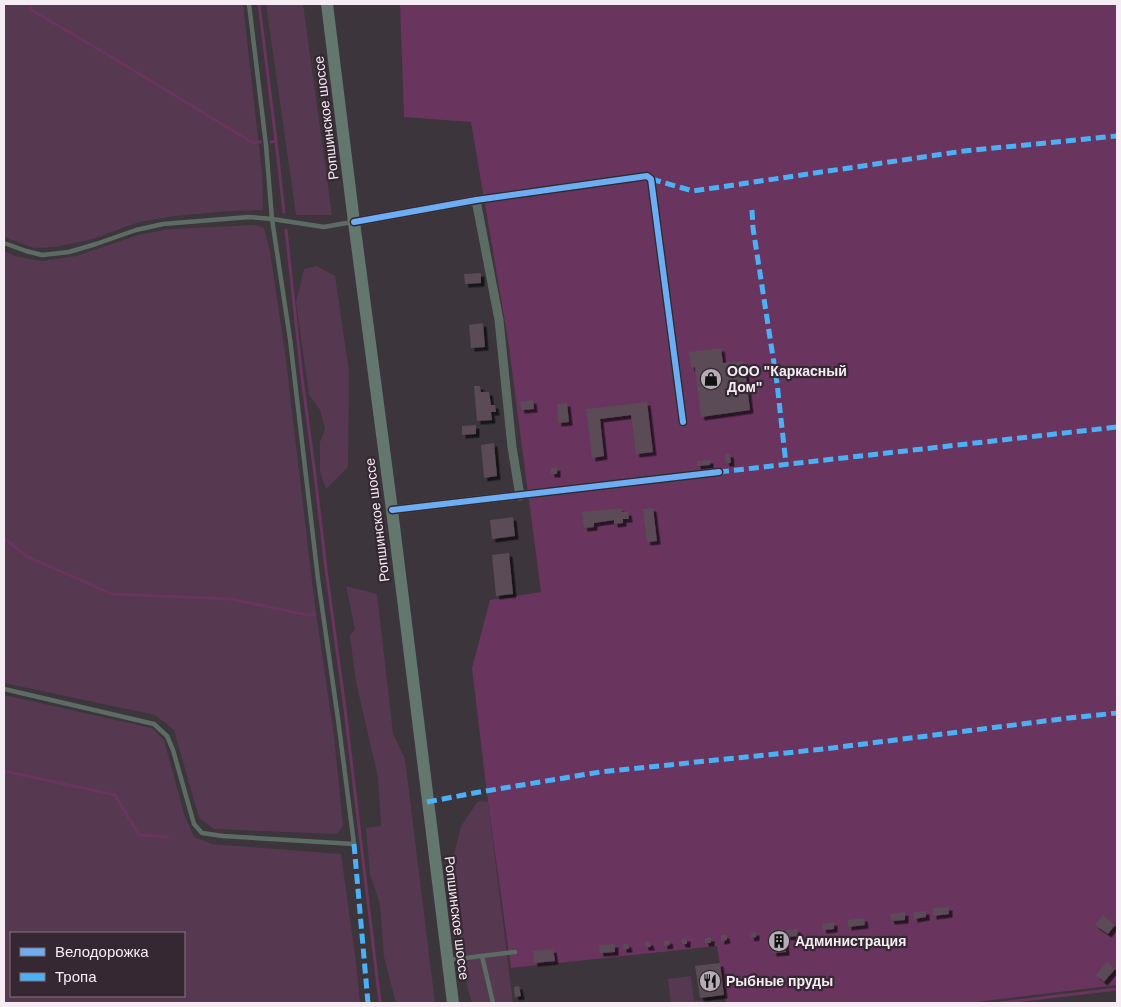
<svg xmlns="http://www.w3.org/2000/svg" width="1121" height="1007" font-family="Helvetica,sans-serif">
  <defs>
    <filter id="shadow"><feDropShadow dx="3.5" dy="3.5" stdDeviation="0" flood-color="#0009"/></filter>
  </defs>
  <rect width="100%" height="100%" fill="#3c353b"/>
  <g fill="#563850" fill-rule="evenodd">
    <polygon points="4,4 243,4 262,173 263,210 229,211 175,216 139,222 93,239 56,247 34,248 4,237"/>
    <polygon points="266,4 303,4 332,215 296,215"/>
    <polygon points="255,225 264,228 270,252 285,352 314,598 334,736 343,826 337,834 214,829 199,818 174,730 155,715 4,683 4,251 15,256 41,261 76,256 138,235 169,229"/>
    <polygon points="317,266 335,276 349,371 348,467 326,489 320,472 320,442 325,429 320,410 309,395 296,302 304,269"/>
    <polygon points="346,586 377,594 393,733 405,759 435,1003 396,1003 384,957 380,904 370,874 366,828 381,826 378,777 356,682 350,636 355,629"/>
    <path d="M4,695L152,728L164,740L184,814L194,837L212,844L341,854L356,962L360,1003H4ZM11,933H184V996H11Z"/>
    <polygon points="478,801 488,802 513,1003 472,1003 468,990 452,888 451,867 461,826"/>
    <polygon points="691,976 694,1001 706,1000 706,1003 671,1003 668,979"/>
  </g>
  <polygon fill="#69345e" points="400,4 1117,4 1117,985 969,1003 726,1003 717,946 511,968 488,802 472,668 490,600 541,592 508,340 471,122 404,117"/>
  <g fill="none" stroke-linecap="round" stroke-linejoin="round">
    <g stroke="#69345e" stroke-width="3">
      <polyline points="30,4 31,10 105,53 253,143 260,142"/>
      <polyline points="259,4 276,141 284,212"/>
      <polyline points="271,142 276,141"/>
      <polyline points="286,230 302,378 315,475 326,569 345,709 380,1003"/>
      <polyline points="4,538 26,556 112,594 231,599 307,615 314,614"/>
      <polyline points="4,771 115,795 139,835 168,837"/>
      <polyline points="999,1003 1117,989"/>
    </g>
  </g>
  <g fill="#5a4b57" filter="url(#shadow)">
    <polygon points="481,273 481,283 465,284 464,274"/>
    <polygon points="483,323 485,347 471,348 469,325"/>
    <polygon points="721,348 723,363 744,361 750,410 701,417 695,367 691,368 689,352"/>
    <polygon points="474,386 480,386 481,392 489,392 491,405 495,405 496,412 491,412 492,420 477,421"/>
    <polygon points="533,400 534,409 521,410 520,402"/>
    <polygon points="647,402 653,452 636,454 631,415 600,419 604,456 592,458 586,409"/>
    <polygon points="567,403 569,422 558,423 557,404"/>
    <polygon points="476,425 476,434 462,435 462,426"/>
    <polygon points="494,443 497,476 484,478 481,445"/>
    <polygon points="725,454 730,454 731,463 726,463"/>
    <polygon points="710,460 710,465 697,466 697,461"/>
    <polygon points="557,467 557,474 551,474 551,468"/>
    <polygon points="621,508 622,512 628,512 629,519 623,519 623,523 614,524 614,520 594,523 594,527 584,528 582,512"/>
    <polygon points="653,508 657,541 647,542 643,509"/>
    <polygon points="513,517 515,536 492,539 490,520"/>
    <polygon points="509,553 513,594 496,596 492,555"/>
    <polygon points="949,907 949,914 933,916 933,908"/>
    <polygon points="926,911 926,917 914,919 913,912"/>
    <polygon points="905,912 905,920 891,921 890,914"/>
    <polygon points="1103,915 1115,925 1108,934 1095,925"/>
    <polygon points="864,918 865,925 848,927 848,920"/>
    <polygon points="834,922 834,929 823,930 822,924"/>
    <polygon points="784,929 786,952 773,953 771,930"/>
    <polygon points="797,929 798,936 787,937 786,930"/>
    <polygon points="756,932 756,937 751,938 750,933"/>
    <polygon points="721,935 726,935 727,940 721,941"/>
    <polygon points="687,938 687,944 682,944 681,939"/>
    <rect x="705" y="938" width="6" height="5"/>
    <polygon points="669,940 670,945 664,946 664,941"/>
    <polygon points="645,942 650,942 651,947 645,947"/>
    <polygon points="615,944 615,952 600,953 599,945"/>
    <polygon points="623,944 628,944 629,949 623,949"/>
    <polygon points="553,949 555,961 534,963 533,951"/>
    <polygon points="1107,962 1115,969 1104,982 1096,975"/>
    <polygon points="720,963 724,995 700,998 695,966"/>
    <polygon points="519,986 521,996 515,997 514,987"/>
  </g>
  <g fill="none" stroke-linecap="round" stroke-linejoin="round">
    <g stroke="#5c6c65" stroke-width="4.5">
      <polyline points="4,243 26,251 42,255 69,252 96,244 136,230 163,224 249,217 272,219 324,227 352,222"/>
      <polyline points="4,689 154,724 167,736 173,750 194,824 202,833 223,836 354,844 338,719 318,579 290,339 272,219 266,145 249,4"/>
      <polyline points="482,956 493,1003"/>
      <polyline points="449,960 515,952"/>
    </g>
    <g stroke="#5c6c65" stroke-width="9">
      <polyline points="476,200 499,320 512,447 520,496"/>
      <polyline points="354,222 476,200 647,176 651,179 683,422"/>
      <polyline points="392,510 719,472"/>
    </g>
    <polyline stroke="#63776e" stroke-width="12" points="327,4 354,222 392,510 453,1003"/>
    <g stroke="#4cb0f7" stroke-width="5" stroke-dasharray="10 5" stroke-linecap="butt">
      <polyline points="651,179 693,191 964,151 1117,136"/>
      <polyline points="752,210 753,228 777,383 786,464"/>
      <polyline points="719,472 1117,427"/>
      <polyline points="427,802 474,793 600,772 824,749 1069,718 1117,713"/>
      <polyline points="354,844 368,1003"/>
    </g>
    <g stroke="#352832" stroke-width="9">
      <g id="cycleway">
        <polyline points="354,222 476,200 647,176 651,179 683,422"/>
        <polyline points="392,510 719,472"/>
      </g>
    </g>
    <use href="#cycleway" stroke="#6dadf4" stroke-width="6"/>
  </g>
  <defs>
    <g id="shop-disc" transform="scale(1.125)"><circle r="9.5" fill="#b5adb3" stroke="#352832"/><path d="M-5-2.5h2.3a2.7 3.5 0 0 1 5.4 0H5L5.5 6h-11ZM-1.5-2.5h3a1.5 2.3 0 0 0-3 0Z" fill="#111"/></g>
    <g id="building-disc" transform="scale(1.125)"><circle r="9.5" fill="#b5adb3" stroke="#352832"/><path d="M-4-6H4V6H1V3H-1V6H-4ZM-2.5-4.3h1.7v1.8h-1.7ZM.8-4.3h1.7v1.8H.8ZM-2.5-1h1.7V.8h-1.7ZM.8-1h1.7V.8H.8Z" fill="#111"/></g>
    <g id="restaurant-disc" transform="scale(1.125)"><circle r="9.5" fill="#b5adb3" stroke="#352832"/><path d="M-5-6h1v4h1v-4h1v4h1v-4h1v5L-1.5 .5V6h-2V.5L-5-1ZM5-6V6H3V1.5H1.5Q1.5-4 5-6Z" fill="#111"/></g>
  </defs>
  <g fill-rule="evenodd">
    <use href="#shop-disc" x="711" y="379"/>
    <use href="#building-disc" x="779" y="941"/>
    <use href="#restaurant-disc" x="710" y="981"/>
  </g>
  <g text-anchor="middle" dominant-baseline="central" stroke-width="4.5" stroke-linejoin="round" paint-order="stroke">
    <g font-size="14" fill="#f6edf4" stroke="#352832">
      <text transform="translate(326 118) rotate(-97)">Ропшинское шоссе</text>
      <text transform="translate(377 520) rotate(-97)">Ропшинское шоссе</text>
      <text transform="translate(457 918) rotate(83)">Ропшинское шоссе</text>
    </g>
    <g font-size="14" font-weight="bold" fill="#f6edf4" stroke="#352832" text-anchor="start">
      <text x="727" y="371">ООО "Каркасный<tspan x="727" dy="16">Дом"</tspan></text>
      <text x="795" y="941">Администрация</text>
      <text x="726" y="981">Рыбные пруды</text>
    </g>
  </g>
  <rect width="1121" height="1007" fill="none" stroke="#f6edf4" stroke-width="10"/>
  <rect x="10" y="932" width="175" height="65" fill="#352832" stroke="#827780"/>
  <rect x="20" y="948" width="25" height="8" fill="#6dadf4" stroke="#827780"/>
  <text x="55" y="957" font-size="15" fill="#f6edf4">Велодорожка</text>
  <rect x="20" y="973" width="25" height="8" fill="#4cb0f7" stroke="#827780"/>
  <text x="55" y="982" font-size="15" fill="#f6edf4">Тропа</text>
</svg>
